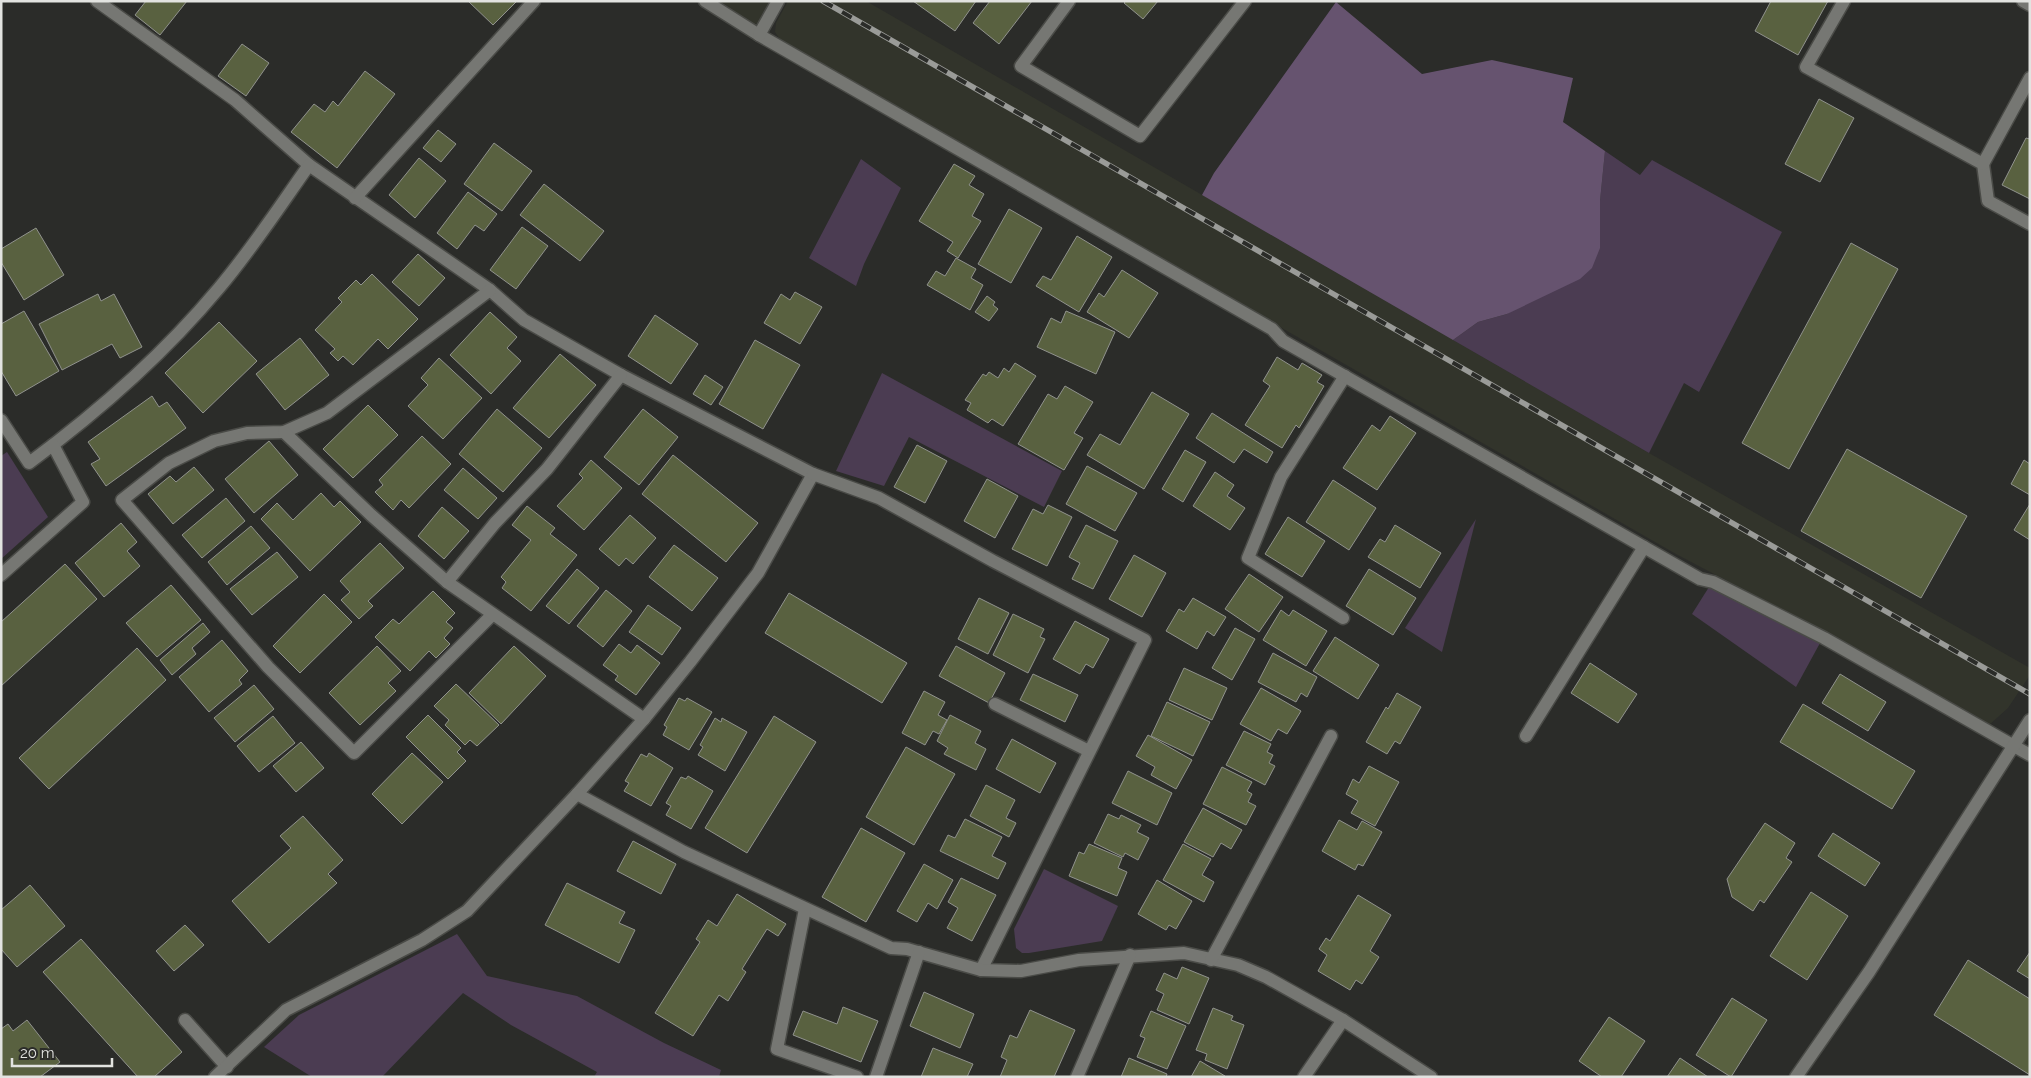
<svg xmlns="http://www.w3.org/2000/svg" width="2031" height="1078" font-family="Raleway,sans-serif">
  <rect width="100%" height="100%" fill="#2b2c29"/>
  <g fill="#32342b">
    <polygon points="715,1 771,1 759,23 754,24"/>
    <polygon points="788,1 866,1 1649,453 2030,668 2030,675 2008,708 1989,725 1834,637 1676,554 781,41 775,32 776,23"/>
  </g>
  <g fill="#4b3c52">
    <polygon points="1605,151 1640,175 1652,160 1782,232 1699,392 1684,383 1649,453 1453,340 1478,322 1507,314 1600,247 1600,201"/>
    <polygon points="861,159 901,188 864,264 856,286 809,258"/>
    <polygon points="882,373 1062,471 1044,507 909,437 884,486 836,471"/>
    <polygon points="7,452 48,517 1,559 1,456"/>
    <polygon points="1476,519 1442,652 1405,628"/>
    <polygon points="1709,587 1820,643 1796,687 1692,614"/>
    <polygon points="1044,869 1118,906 1102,941 1029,953 1022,953 1016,948 1014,929"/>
    <polygon points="457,934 487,976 577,996 664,1043 721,1070 719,1077 594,1077 597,1072 511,1025 463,993 382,1077 312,1077 264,1047 299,1015"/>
  </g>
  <polygon fill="#66536f" points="1336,2 1422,74 1492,60 1573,78 1563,122 1605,151 1600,201 1600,248 1592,268 1580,279 1507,314 1478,322 1453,340 1202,195 1214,173"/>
  <g fill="#596140" stroke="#90928d">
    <polygon points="146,1 187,1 160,35 135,15"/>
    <polygon points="468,1 517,1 493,25"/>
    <polygon points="913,1 976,1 955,31"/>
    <polygon points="990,1 1032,1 999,44 973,23"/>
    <polygon points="1126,1 1158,1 1143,19 1124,3"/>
    <polygon points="1771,1 1828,1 1798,55 1755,31"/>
    <polygon points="242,44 269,63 246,96 218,76"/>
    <polygon points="365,71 395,94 337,168 291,132 314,104 325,112 333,101 338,106"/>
    <polygon points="1819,99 1854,118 1820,182 1785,164"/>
    <polygon points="438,130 456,144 441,162 423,148"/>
    <polygon points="2026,138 2030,139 2030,199 2002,185"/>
    <polygon points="494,143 532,171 502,211 464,184"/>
    <polygon points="419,158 446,181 415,218 389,195"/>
    <polygon points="954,164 975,176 969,185 984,194 972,216 981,221 958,258 947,251 953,242 919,221"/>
    <polygon points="544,184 604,231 580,261 520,215"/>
    <polygon points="468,192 497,214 484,231 475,225 457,249 437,233"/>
    <polygon points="1009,209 1042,228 1011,283 978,264"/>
    <polygon points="522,227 548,246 516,289 490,270"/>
    <polygon points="36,228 64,275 24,300 1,262 1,249"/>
    <polygon points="1077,236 1112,257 1079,312 1036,286 1043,276 1051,280"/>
    <polygon points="1851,243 1898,269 1789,469 1742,443"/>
    <polygon points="418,254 445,278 419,306 392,282"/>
    <polygon points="956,258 976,269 971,278 983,285 970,310 927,285 936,271 945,276"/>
    <polygon points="1122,270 1158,293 1129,338 1087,312 1099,293 1104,297"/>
    <polygon points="372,274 418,319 388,349 378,339 353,365 343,356 338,361 330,353 335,349 315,330 342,302 338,298 356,280 361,285"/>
    <polygon points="795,292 822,307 800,344 764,323 781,294 790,300"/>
    <polygon points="98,294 101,301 114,294 142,347 120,358 112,344 62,370 39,324"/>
    <polygon points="987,296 995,302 993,305 998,309 989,321 975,312"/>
    <polygon points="24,311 59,371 16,396 1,371 1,324"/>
    <polygon points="1066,311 1115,332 1096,374 1037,347 1051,318 1061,323"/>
    <polygon points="490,312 517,337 507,348 521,361 491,394 450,355"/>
    <polygon points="655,315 698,344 671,384 628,356"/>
    <polygon points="219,322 257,361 203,413 165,373"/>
    <polygon points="300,338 329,375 285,410 256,374"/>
    <polygon points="755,340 800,365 763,429 719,404"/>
    <polygon points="560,354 596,385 549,438 513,408"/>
    <polygon points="1277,357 1298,370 1302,363 1322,375 1317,382 1324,386 1299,428 1296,425 1282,448 1245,425 1270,386 1263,381"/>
    <polygon points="439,358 482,398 443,439 408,406 428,385 421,378"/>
    <polygon points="1015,363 1036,376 1003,426 992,419 988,423 967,410 971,403 965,400 983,374 986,376 989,372 998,378 1004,368 1009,372"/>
    <polygon points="705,375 723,387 711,405 693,394"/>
    <polygon points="1065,386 1093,402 1074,433 1083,438 1064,470 1018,444 1048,394 1057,399"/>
    <polygon points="1152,392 1189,414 1144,489 1087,455 1100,434 1120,445"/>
    <polygon points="152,396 159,407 167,402 186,428 106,486 91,464 100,459 88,442"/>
    <polygon points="368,405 398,435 353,478 323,449"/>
    <polygon points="497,409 542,448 503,492 459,454"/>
    <polygon points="643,409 678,437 639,485 604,457"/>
    <polygon points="1212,413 1273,452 1267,463 1244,449 1234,463 1196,438"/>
    <polygon points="1390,416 1416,433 1377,490 1343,468 1372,425 1380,431"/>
    <polygon points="422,436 451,464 409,508 401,500 393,510 375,492 383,485 379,480"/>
    <polygon points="269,441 298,475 254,513 225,479"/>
    <polygon points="917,445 947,461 925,503 894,487"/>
    <polygon points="1847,449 1967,516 1921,598 1801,531"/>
    <polygon points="1185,450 1206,462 1183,502 1162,489"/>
    <polygon points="673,455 758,523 726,562 642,494"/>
    <polygon points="591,460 622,488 584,530 557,506 583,478 579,474"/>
    <polygon points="2024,460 2030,464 2030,495 2011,484"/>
    <polygon points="1087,466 1137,493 1115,531 1066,504"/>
    <polygon points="194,467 214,490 173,524 148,494 170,476 176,482"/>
    <polygon points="463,468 497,498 478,519 444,490"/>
    <polygon points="1215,472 1234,485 1227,496 1245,508 1230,530 1193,506"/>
    <polygon points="987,479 1018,496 995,538 964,521"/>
    <polygon points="1333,480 1376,508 1349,550 1306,522"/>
    <polygon points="321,493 334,507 340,501 361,522 310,571 261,519 277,503 293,520"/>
    <polygon points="226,498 245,521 202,558 182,535"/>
    <polygon points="2030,504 2030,540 2014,530"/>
    <polygon points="1048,505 1072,517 1047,566 1012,549 1033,509 1043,514"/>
    <polygon points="527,506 555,528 550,534 577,555 531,611 502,588 506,582 501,577 531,540 512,525"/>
    <polygon points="442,507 469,531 444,559 418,536"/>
    <polygon points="630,515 656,538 633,564 626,558 619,566 599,549"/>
    <polygon points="1288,517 1325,541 1302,577 1265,554"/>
    <polygon points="121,523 137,542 127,551 140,566 104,597 75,563"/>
    <polygon points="1086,525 1118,541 1093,589 1072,579 1080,563 1069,557"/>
    <polygon points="1395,525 1441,553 1420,588 1368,557 1380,539 1385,542"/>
    <polygon points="251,526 270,548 227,585 208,562"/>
    <polygon points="380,543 404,568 368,601 373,606 359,619 341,600 350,592 340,581"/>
    <polygon points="674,545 718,578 692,611 649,577"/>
    <polygon points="277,552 298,577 252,615 230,589"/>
    <polygon points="1134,555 1166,573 1142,617 1109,599"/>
    <polygon points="65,564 97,599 1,686 1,622"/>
    <polygon points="577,569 599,588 569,624 546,606"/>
    <polygon points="1369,569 1416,598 1393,635 1346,606"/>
    <polygon points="1249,574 1283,597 1259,632 1225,609"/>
    <polygon points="171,585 201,620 157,657 126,623"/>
    <polygon points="606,590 632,611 603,647 577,626"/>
    <polygon points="433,591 455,613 446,622 453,628 444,638 450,644 436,658 429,651 410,671 375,637 393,619 399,624"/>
    <polygon points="789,593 907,663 882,703 765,633"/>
    <polygon points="324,594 352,622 300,673 273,646"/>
    <polygon points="979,598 1009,613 988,654 958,639"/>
    <polygon points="1193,598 1226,617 1214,636 1207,631 1197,649 1166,631 1179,609 1184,612"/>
    <polygon points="648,605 681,628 662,655 629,632"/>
    <polygon points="1281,610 1289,616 1293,610 1327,631 1306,666 1263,640"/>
    <polygon points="1013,614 1044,629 1040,637 1045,639 1028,673 993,655"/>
    <polygon points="1075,621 1109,639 1093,668 1086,664 1080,674 1053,659"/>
    <polygon points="203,623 210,632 192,648 196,654 172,675 160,660"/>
    <polygon points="1235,628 1255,639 1232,680 1212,668"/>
    <polygon points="1335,637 1379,665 1358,699 1313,671"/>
    <polygon points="222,640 248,671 239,680 242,684 209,712 179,677"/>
    <polygon points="619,644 631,653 637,645 660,663 636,695 615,680 618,676 603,665"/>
    <polygon points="377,646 401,671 388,683 396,691 360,725 329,693"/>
    <polygon points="514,646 546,676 501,724 469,693"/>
    <polygon points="956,646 1005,673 989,703 939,676"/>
    <polygon points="137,648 166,680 49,789 19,758"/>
    <polygon points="1273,653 1317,677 1307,697 1301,693 1296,702 1258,682"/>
    <polygon points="1590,663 1637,694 1618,723 1571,693"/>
    <polygon points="1184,668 1227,688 1212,720 1169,700"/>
    <polygon points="1033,674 1078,695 1065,722 1020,700"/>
    <polygon points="1840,674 1886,702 1868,731 1822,703"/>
    <polygon points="456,684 499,725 477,746 470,740 465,745 445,725 449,720 434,706"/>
    <polygon points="254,685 274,709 235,742 214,718"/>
    <polygon points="1261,688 1301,711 1287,734 1278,729 1271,741 1240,724"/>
    <polygon points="924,691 945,702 938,715 947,720 939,734 933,731 925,745 902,733"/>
    <polygon points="1397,693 1421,707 1400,744 1395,741 1387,754 1366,742 1386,707 1388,709"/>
    <polygon points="679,698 685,701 687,698 712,712 689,750 663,735 667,727 664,725"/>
    <polygon points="1167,702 1210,722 1193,756 1151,736"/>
    <polygon points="1803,704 1915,771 1892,809 1780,742"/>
    <polygon points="428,715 461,748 457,752 466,761 448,779 406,737"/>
    <polygon points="950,715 981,731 975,743 986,749 976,770 944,754 948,748 937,741"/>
    <polygon points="273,716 295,743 259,772 237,746"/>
    <polygon points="774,716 816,742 747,853 705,828"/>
    <polygon points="715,718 721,722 722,718 747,732 725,771 698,755 703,747 700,745"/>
    <polygon points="1244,731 1271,744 1267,752 1273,755 1269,763 1275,766 1265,785 1226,765"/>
    <polygon points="1148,735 1192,760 1176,789 1151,775 1155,767 1136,756"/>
    <polygon points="1012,739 1056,763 1040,793 996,769"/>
    <polygon points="301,742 324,768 296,792 273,766"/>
    <polygon points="906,747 955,774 914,845 866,817"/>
    <polygon points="412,753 443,782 402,824 372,794"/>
    <polygon points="649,753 673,768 651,806 624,791 629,783 625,781 641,754 647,757"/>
    <polygon points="1369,766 1399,782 1375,826 1351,813 1358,801 1346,794 1353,779 1359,783"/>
    <polygon points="1222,767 1252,782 1247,791 1252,794 1248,802 1256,806 1246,825 1203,804"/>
    <polygon points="1128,771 1172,793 1157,825 1112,803"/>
    <polygon points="688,776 713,791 691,829 666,815 671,806 666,803 681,777 686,779"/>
    <polygon points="986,785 1015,800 1006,818 1016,823 1009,837 970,816"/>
    <polygon points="1203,808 1242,830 1231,849 1221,843 1213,857 1184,842"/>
    <polygon points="1108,814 1119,819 1121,815 1141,825 1137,832 1149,838 1138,860 1125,853 1123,857 1094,843"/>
    <polygon points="303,816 343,860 328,874 337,883 269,943 232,901 291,848 280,836"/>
    <polygon points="965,819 1002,837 992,856 1006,863 998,879 940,851 948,835 955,838"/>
    <polygon points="1339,820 1357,830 1362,821 1382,832 1363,866 1358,864 1355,870 1322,851"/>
    <polygon points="1765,823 1795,843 1786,858 1792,862 1764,903 1760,900 1753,911 1732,897 1727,879"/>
    <polygon points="861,828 905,853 866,922 822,897"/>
    <polygon points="1833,833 1880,863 1865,886 1818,856"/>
    <polygon points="633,841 676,864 661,894 617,871"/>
    <polygon points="1089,844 1122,858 1118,868 1127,872 1117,896 1069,876 1079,852 1084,854"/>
    <polygon points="1183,844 1211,859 1202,875 1214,882 1204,902 1163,880"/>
    <polygon points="924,864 953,880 937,909 928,903 917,922 897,911"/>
    <polygon points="961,878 996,895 972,941 947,928 958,908 948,902"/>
    <polygon points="1157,880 1192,901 1176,929 1169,925 1166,930 1138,914"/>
    <polygon points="567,883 625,912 619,923 635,930 619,963 545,925"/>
    <polygon points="30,885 65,926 17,967 1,949 1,910"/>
    <polygon points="1811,892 1848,916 1807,980 1770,956"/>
    <polygon points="737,894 786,924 778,936 767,929 742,969 746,972 728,1001 719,995 693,1036 655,1013 700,942 696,939 708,920 717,926"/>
    <polygon points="1358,895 1391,915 1370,951 1379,957 1362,984 1356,980 1350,990 1318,971 1327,955 1319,949 1326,938 1330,941"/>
    <polygon points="185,925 204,945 174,971 156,951"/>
    <polygon points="81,939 182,1052 154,1077 138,1077 43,972"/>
    <polygon points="2030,952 2030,979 2017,971"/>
    <polygon points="1968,960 2030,999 2030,1075 1934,1015"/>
    <polygon points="1182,967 1209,978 1189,1024 1157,1010 1164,994 1156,990 1164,973 1177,979"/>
    <polygon points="924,992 974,1014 960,1048 910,1026"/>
    <polygon points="1732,998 1767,1020 1731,1077 1696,1055"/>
    <polygon points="843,1007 878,1021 861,1062 793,1035 803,1011 837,1024"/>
    <polygon points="1213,1008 1233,1016 1231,1020 1244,1025 1227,1069 1205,1060 1207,1054 1196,1050"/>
    <polygon points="1030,1010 1075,1030 1054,1077 1000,1077 1007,1060 1001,1057 1010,1035 1017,1038"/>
    <polygon points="1151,1011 1186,1026 1167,1069 1137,1057 1145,1038 1140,1036"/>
    <polygon points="1609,1017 1645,1041 1621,1077 1602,1077 1579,1061"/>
    <polygon points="27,1020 60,1062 40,1077 1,1077 1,1029 8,1024 13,1031"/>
    <polygon points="933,1048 973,1064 967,1077 921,1077"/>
    <polygon points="1129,1058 1167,1074 1166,1077 1121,1077"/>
    <polygon points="1680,1058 1708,1077 1667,1077"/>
    <polygon points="1200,1061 1225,1076 1225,1077 1191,1077"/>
  </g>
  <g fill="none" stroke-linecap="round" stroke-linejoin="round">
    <g stroke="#4a4b47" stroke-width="15">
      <g id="service">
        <polyline points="1343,618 1248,558 1281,477 1345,376"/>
        <polyline points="2014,746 2030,755"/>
        <polyline points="185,1020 227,1067"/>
        <polyline points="1304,1077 1343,1020"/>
      </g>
    </g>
    <g stroke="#4a4b47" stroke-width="15">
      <g id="minor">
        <polyline points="97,1 235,100 309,165 490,290 524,320 621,375 813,474 758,573 690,662 644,719 577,794 467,911 422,940 286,1010 215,1077"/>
        <polyline points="705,1 759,35 1272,329 1283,341 1700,579 1713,582 1824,638 2014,746"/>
        <polyline points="1069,1 1021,66 1140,136 1245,1"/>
        <polyline points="1844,1 1806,67 1983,164 1988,201 2030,224"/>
        <polyline points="2023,1 2030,5"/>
        <polyline points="759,35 778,1"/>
        <polyline points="1983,164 2030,78"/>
        <polyline points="355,198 534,1"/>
        <polyline points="490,290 327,413 284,432 247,433 214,441 169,463 122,500 268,667 354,753 492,615"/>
        <path d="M1,420L29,463C98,412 164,354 219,288C252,249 280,206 309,165"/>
        <polyline points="284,432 371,515 447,582 644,719"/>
        <polyline points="813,474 879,498 993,561 1145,640 981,970"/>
        <polyline points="1,575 83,502 53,445"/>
        <polyline points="447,582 495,523 547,469 621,375"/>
        <polyline points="995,704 1089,751"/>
        <polyline points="1526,736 1644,547"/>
        <polyline points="577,794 684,852 891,948 907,949 981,970 1021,971 1079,960 1184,953 1238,965 1266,977 1343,1020 1431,1077"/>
        <polyline points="805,909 777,1049 857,1077"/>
        <polyline points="1211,960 1331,736"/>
        <polyline points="876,1077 919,952"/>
        <polyline points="1077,1077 1130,955"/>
      </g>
    </g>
    <g stroke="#4a4b47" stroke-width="15">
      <polyline id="tertiary" points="1796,1077 1869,972 2030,720"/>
    </g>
    <use href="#service" stroke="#767773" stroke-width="12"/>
    <use href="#minor" stroke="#767773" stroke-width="12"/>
    <use href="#tertiary" stroke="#767773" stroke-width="12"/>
    <g stroke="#9a9b98" stroke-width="5.5">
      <polyline id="rail" points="823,1 2030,694"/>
    </g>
    <use href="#rail" stroke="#2b2c29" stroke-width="4" stroke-dasharray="11" stroke-linecap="butt"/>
  </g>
  <rect width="2031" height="1078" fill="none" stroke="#e2e3e0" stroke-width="5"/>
  <path d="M12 1058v8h100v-8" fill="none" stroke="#e2e3e0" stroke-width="2.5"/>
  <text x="20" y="1058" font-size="15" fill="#e2e3e0" stroke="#2b2c29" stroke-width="4" paint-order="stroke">20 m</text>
</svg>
